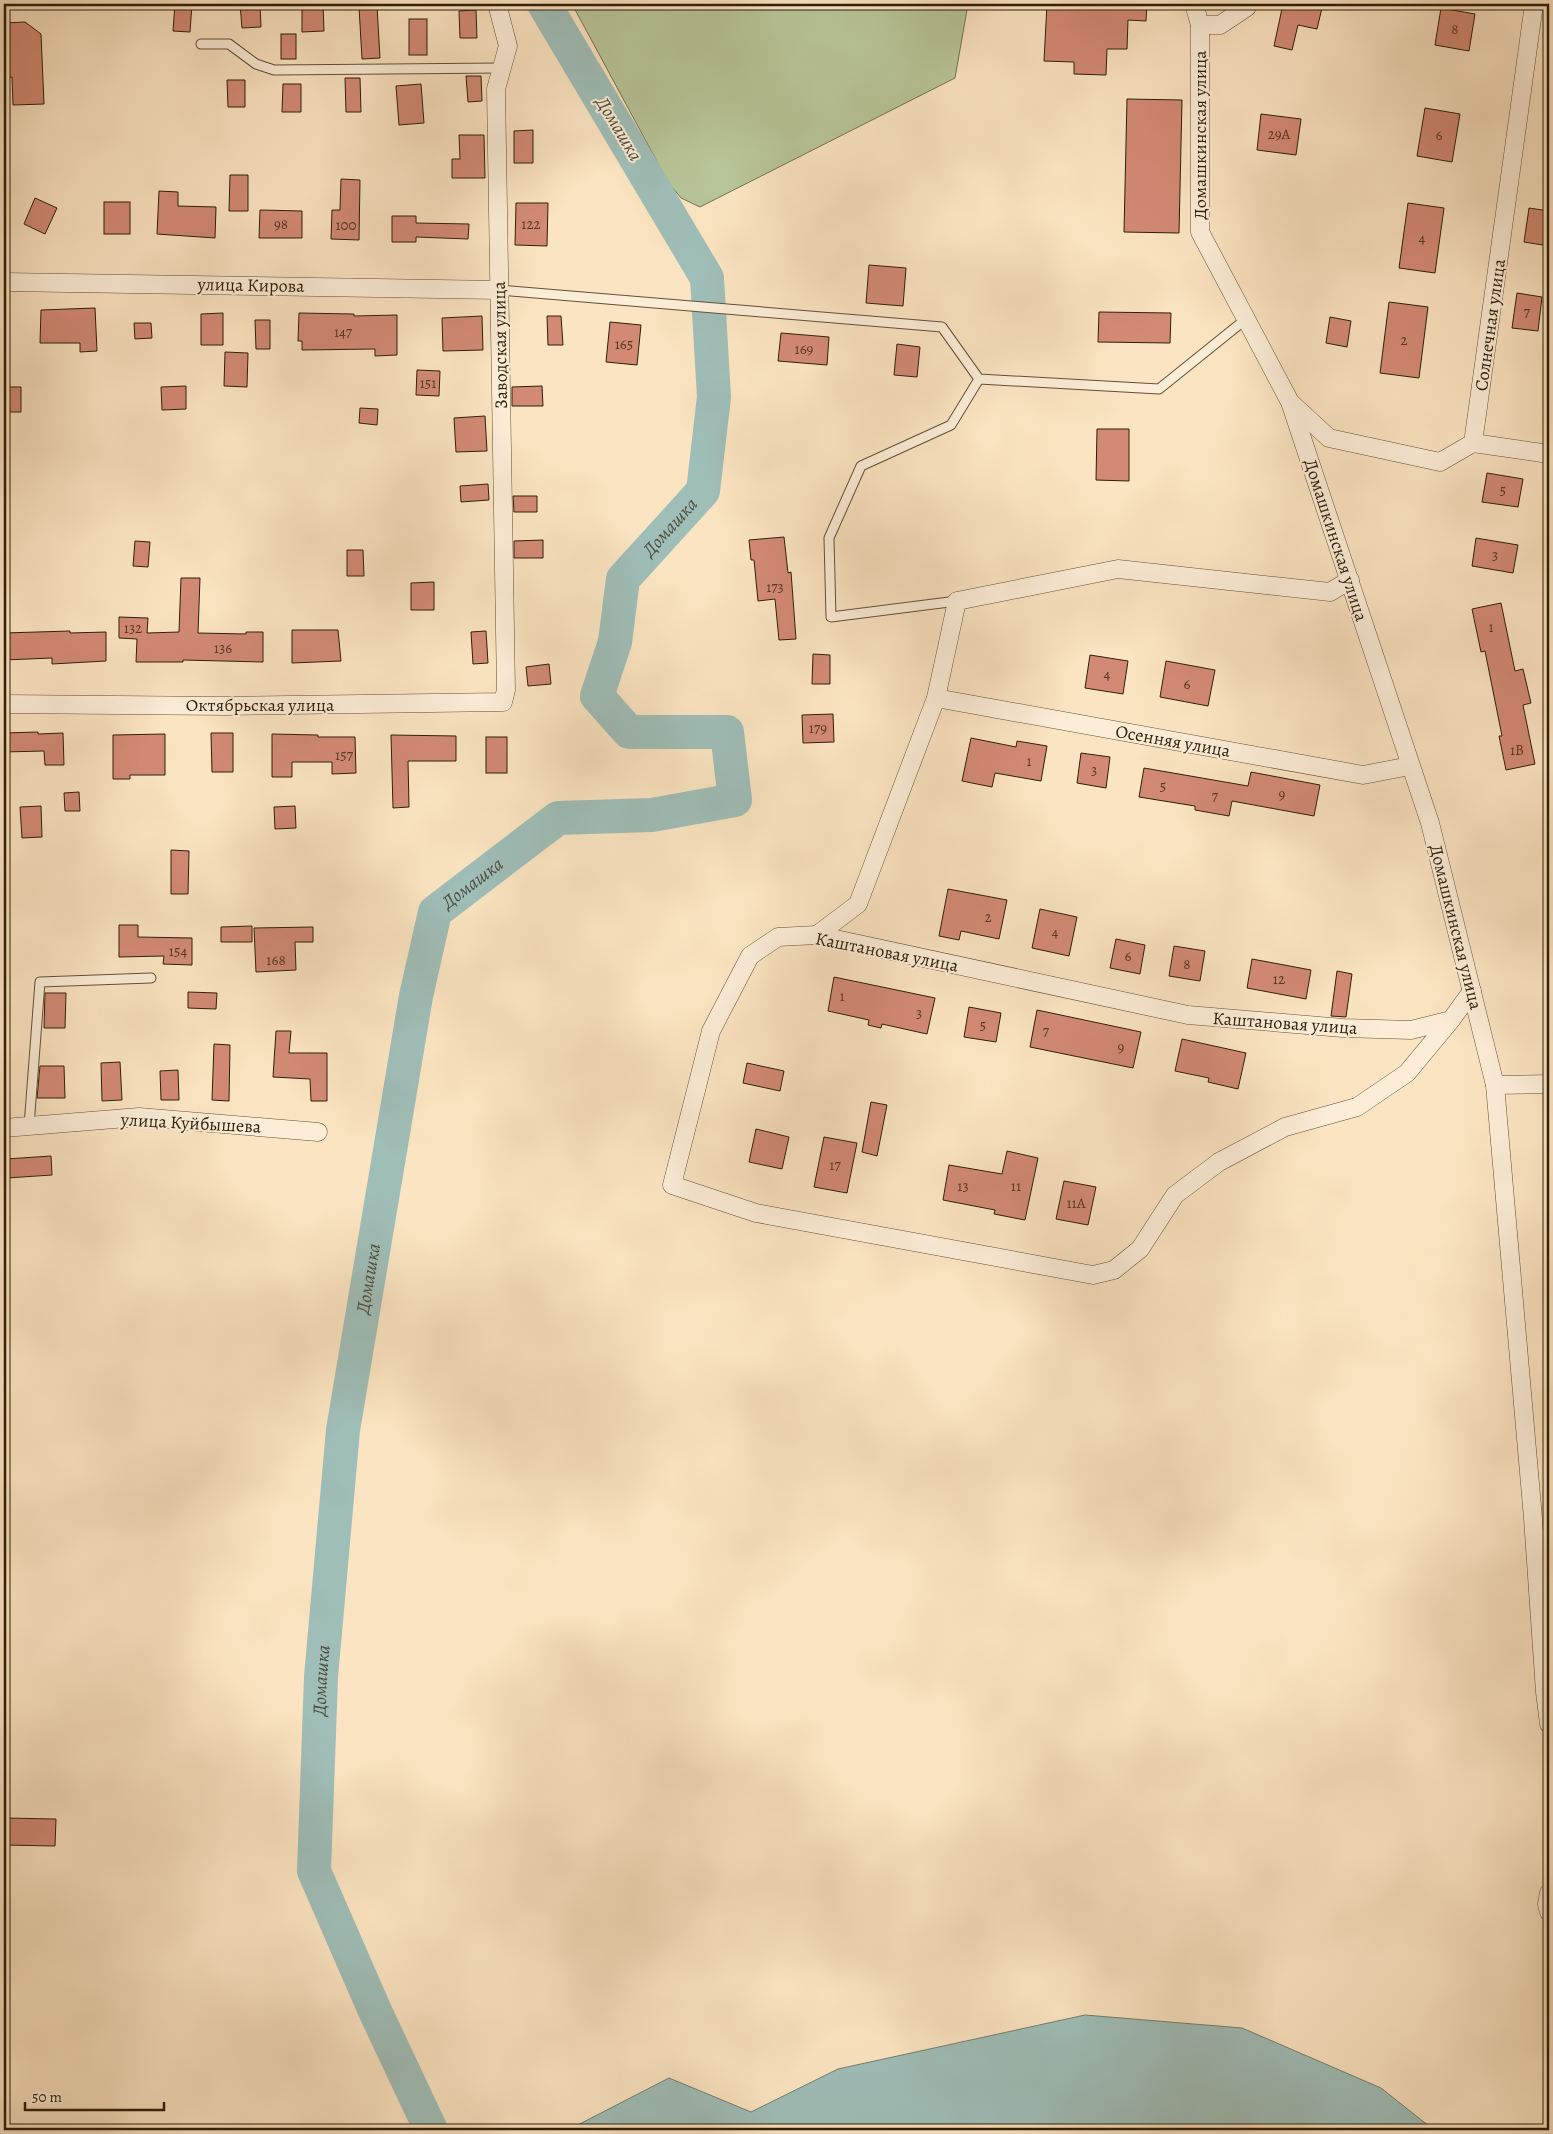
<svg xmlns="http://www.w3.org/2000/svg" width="1553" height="2134" font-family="Alegreya,serif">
  <rect width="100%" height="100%" fill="#fbe4c1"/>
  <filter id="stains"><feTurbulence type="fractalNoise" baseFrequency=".004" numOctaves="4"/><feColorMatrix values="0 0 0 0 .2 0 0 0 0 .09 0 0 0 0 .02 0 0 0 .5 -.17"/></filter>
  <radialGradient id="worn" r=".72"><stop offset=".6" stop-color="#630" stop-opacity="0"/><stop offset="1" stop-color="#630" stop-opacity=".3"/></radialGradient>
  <polygon fill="#b8c598" stroke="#737250" points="572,4 968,4 955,78 700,207 681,198 668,182"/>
  <polygon fill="#9fbeb8" stroke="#727e72" points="1085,2015 1242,2028 1381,2088 1434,2130 568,2130 669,2078 751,2112 838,2069"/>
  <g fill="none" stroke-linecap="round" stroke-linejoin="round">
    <path stroke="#9fbeb8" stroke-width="34" id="s1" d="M431,2130L375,2011L314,1871L321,1677L343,1430L416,996L435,912L558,818L652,815L735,800L727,732H629L597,696L615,642L623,579L703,491L714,397L707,278L544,4"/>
  </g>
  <g fill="#d38a75" stroke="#2e1e08">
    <polygon points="175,4 192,4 190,32 173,31"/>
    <polygon points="240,4 260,4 261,27 242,28"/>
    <polygon points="302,4 323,4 324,31 302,32"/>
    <polygon points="1047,4 1147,4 1146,21 1128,20 1127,49 1107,49 1106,75 1074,74 1074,62 1044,61"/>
    <polygon points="1283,4 1300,4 1322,8 1317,29 1298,25 1292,50 1274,46"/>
    <polygon points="377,6 380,58 362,59 359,7"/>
    <polygon points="1441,8 1475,14 1469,51 1435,45"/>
    <polygon points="476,10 477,38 460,38 459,11"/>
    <rect x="409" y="19" width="18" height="36"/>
    <polygon points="25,22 41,34 44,104 13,105 12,77 4,78 4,23"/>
    <rect x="281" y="34" width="15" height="25"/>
    <polygon points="466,76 481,76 482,101 468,102"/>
    <polygon points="345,78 360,78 361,112 346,112"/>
    <polygon points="227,80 245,80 245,107 228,107"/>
    <polygon points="283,84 301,84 301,112 282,112"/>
    <polygon points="421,84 424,123 399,125 396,86"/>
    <polygon points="1127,99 1182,100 1179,233 1124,232"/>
    <polygon points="1425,108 1460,114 1452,162 1417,156"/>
    <polygon points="1261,114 1301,119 1296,155 1257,150"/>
    <polygon points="533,130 533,163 514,163 514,131"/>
    <polygon points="459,135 484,135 485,178 452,178 452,159 460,159"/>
    <polygon points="230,175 248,175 248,211 229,211"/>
    <polygon points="341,179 360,180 359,240 331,239 332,210 340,210"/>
    <polygon points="159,191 178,192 178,206 216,207 215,238 157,234"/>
    <polygon points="35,198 57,208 45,234 24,224"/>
    <rect x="104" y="202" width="26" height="32"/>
    <polygon points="516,203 548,203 547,246 515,245"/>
    <polygon points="1408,203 1444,208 1435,273 1399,268"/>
    <polygon points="1529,208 1549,211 1549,246 1524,242"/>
    <polygon points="260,210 302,211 302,238 259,238"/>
    <polygon points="392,216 416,216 416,223 469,224 468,239 416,237 416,242 392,242"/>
    <polygon points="869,265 906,268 903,306 866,303"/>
    <polygon points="1517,293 1542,297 1538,331 1512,328"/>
    <polygon points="1389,302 1428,307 1419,378 1380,373"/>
    <polygon points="95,308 97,351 80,352 80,343 40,343 41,310"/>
    <polygon points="1099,312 1171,313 1170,343 1098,342"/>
    <polygon points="223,313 223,345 201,345 201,314"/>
    <polygon points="299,313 354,314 354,316 397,315 397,355 375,356 375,349 302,350 302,341 298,341"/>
    <polygon points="482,316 483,350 443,351 442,318"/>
    <polygon points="547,316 561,316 563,345 548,345"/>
    <polygon points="1330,317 1351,321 1347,347 1326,343"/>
    <polygon points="255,320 270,320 270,349 256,349"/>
    <polygon points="610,322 641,325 637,365 606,362"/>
    <polygon points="134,323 151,323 152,338 135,339"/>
    <polygon points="781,333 829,337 827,365 778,361"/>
    <polygon points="897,344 920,347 917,377 894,375"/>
    <polygon points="225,352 248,353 247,387 224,386"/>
    <polygon points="417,370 440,371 439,396 416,395"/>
    <polygon points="186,386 186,409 162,410 161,387"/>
    <polygon points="542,386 543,406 512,406 512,387"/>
    <polygon points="5,387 21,387 21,412 4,412"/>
    <polygon points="360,408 378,409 377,425 359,423"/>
    <polygon points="485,416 487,451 456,452 454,418"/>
    <polygon points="1097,429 1129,429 1129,481 1096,480"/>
    <polygon points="1487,473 1523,479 1518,507 1482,502"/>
    <polygon points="488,484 489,500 461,502 460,486"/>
    <polygon points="513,496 537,496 537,512 514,512"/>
    <polygon points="784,537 788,573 791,572 796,639 779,640 775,599 758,601 754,560 751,560 749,540"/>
    <polygon points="1476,538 1518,545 1513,573 1472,566"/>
    <polygon points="543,540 543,558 514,558 514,541"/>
    <polygon points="135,541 150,542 148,567 133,566"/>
    <polygon points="347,550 363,550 364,576 347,576"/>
    <polygon points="181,578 200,578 198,633 246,634 246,632 263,632 263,662 183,660 183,662 136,662 137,639 119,638 119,617 148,618 147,633 179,632"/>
    <polygon points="434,582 434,610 411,610 411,583"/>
    <polygon points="1501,603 1515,671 1523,669 1531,703 1523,705 1535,764 1506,770 1499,736 1502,736 1485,651 1481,652 1472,609"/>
    <polygon points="292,630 338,630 341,661 292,663"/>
    <polygon points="70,631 70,633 106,632 106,661 52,664 52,658 4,660 4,633"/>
    <polygon points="486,631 488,663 473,664 471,632"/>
    <polygon points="813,654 830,655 830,684 812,684"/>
    <polygon points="1090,655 1128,661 1123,694 1085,688"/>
    <polygon points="1166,661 1215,670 1208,706 1160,697"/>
    <polygon points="549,664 551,684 528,686 526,667"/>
    <polygon points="833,714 834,742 803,743 802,715"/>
    <polygon points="38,732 38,734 63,733 64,765 45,765 44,751 4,752 4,733"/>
    <polygon points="211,733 233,733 233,772 212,772"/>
    <polygon points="165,734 165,775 130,775 130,779 113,779 113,735"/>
    <polygon points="272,734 318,735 318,737 355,737 356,773 332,774 332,762 292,762 292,777 272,777"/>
    <polygon points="391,735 456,736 456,761 408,761 409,807 393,808"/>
    <rect x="486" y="737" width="21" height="36"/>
    <polygon points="971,738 1016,747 1017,741 1047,746 1041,781 995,773 992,787 962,781"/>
    <polygon points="1081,753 1110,757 1106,788 1077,783"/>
    <polygon points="1144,768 1248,786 1251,772 1320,785 1314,816 1232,801 1229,816 1195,810 1195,806 1139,797"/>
    <polygon points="79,792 80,811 65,811 64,793"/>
    <polygon points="41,806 42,837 22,838 20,807"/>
    <polygon points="295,806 296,828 275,829 274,807"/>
    <polygon points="171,850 189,851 188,894 171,894"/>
    <polygon points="948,889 1007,900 999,939 961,931 959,940 939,936"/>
    <polygon points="1040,909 1077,917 1069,956 1032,948"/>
    <polygon points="119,925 138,925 138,937 192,938 192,965 163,964 164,956 119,957"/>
    <polygon points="252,926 252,942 221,942 221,927"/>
    <polygon points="313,927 313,942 295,942 296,970 256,972 254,928"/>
    <polygon points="1116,939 1145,945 1140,974 1110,968"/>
    <polygon points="1174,946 1205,951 1200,981 1169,976"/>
    <polygon points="1252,959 1311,970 1306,999 1247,988"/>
    <polygon points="1337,971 1352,974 1346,1017 1331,1016"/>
    <polygon points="834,977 935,998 927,1034 882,1024 881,1028 868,1025 869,1020 828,1011"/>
    <polygon points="188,992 217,993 216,1009 188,1008"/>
    <polygon points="45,993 66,993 65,1028 44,1028"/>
    <polygon points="969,1007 1001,1013 996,1042 964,1037"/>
    <polygon points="1037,1010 1141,1032 1133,1068 1030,1047"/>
    <polygon points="276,1031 291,1031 289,1053 327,1053 327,1101 311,1101 310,1079 273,1077"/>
    <polygon points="1182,1039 1246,1053 1238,1089 1208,1082 1209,1078 1175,1071"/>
    <polygon points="214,1044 230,1045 229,1101 212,1100"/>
    <polygon points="120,1062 122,1100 102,1101 101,1063"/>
    <polygon points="747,1063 784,1071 780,1091 743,1083"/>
    <polygon points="40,1066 64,1066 65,1098 37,1098"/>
    <polygon points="178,1070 179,1100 161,1100 160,1071"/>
    <polygon points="871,1102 887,1105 877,1156 862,1152"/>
    <polygon points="756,1129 789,1137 782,1169 749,1162"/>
    <polygon points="824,1137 857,1143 847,1193 814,1187"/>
    <polygon points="1007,1151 1038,1158 1025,1220 994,1214 995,1210 943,1200 949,1165 1002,1174"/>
    <polygon points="51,1156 52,1175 7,1178 6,1159"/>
    <polygon points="1064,1181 1096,1187 1088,1225 1056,1219"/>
    <polygon points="4,1818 56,1819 55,1846 4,1845"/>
  </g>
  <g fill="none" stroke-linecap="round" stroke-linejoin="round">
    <g stroke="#615036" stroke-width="11">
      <g id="service">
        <polyline points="201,44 229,44 256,64 274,70 502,68"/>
        <polyline points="499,290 942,327 979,379 1159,389 1246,319"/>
        <polyline points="957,601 831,617 829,538 861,466 951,425 979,379"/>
        <polyline points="29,1126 40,982 151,978"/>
      </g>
    </g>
    <g stroke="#615036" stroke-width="19">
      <g id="minor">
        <polyline points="1194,4 1200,25 1200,232 1290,402 1430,823 1495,1085 1533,1518 1545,1692 1549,1724"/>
        <polyline points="1200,25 1220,25 1247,7 1248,4"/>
        <polyline points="4,282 499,290"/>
        <polyline points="1292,404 1329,438 1440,462 1473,443 1534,4"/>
        <polyline points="1473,443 1549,454"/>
        <polyline points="936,698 1363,775 1410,766"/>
        <polyline points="4,704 226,706 503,702 506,690 496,89 508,46 497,4"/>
        <polyline points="817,935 858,904 936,698 957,601 1118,569 1330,592 1350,580"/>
        <polyline points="1451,1020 1407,1073 1357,1107 1285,1127 1219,1162 1175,1195 1140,1249 1114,1270 1093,1275 756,1213 672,1185 711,1031 750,956 778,937 817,935 1188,1015 1343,1028 1411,1030 1451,1020 1472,991"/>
        <polyline points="1495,1085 1549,1084"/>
        <polyline points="4,1128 139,1117 318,1132"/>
        <polyline points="1549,1893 1547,1904 1549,1912"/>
      </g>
    </g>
    <use href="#service" stroke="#fcedd7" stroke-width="9"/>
    <use href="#minor" stroke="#fcedd7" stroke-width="18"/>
  </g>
  <g text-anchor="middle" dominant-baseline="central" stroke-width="4" stroke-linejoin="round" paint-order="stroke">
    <g font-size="15" fill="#573923">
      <text x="1455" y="29">8</text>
      <text x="1279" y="134">29А</text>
      <text x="1439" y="135">6</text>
      <text x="281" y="224">98</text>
      <text x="531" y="224">122</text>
      <text x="346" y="225">100</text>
      <text x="1422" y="238">4</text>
      <text x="1527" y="312">7</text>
      <text x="343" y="332">147</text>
      <text x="1404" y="340">2</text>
      <text x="624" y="344">165</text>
      <text x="804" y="349">169</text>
      <text x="428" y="383">151</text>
      <text x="1503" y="490">5</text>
      <text x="1495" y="555">3</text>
      <text x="775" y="587">173</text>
      <text x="1491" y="627">1</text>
      <text x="133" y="628">132</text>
      <text x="223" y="648">136</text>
      <text x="1107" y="674">4</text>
      <text x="1187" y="684">6</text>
      <text x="818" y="728">179</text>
      <text x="1517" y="750">1В</text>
      <text x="344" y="755">157</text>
      <text x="1029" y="761">1</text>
      <text x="1094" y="770">3</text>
      <text x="1163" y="786">5</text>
      <text x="1282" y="794">9</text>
      <text x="1215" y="796">7</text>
      <text x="988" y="917">2</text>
      <text x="1055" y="932">4</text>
      <text x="178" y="951">154</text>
      <text x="1128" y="956">6</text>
      <text x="276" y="960">168</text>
      <text x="1187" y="964">8</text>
      <text x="1279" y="979">12</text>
      <text x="842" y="996">1</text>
      <text x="919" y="1013">3</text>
      <text x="983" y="1025">5</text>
      <text x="1046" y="1031">7</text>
      <text x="1121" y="1047">9</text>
      <text x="835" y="1165">17</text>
      <text x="963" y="1186">13</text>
      <text x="1016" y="1186">11</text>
      <text x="1076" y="1203">11А</text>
    </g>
    <g font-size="18" fill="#2e1e08" stroke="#fcedd7">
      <text transform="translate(1200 135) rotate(-90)">Домашкинская улица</text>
      <text transform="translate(251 285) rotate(1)">улица Кирова</text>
      <text transform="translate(1490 325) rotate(-82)">Солнечная улица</text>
      <text transform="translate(500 345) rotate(-91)">Заводская улица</text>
      <text transform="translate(1336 540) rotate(72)">Домашкинская улица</text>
      <text x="260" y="705">Октябрьская улица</text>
      <text transform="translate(1173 741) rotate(10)">Осенняя улица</text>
      <text transform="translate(1456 927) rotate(76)">Домашкинская улица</text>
      <text transform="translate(887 952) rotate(11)">Каштановая улица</text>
      <text transform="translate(1285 1023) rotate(4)">Каштановая улица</text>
      <text transform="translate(191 1123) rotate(3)">улица Куйбышева</text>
    </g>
    <g font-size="19" font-style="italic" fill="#504e3d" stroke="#fcedd7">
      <text transform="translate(619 129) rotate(59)">Домашка</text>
      <text stroke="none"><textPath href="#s1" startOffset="1991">Домашка</textPath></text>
      <text stroke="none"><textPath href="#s1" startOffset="1300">Домашка</textPath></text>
      <text stroke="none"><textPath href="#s1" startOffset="880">Домашка</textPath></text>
      <text stroke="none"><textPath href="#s1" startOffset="475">Домашка</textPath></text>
    </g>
  </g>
  <rect width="1553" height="2134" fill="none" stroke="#fbe4c1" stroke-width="20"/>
  <rect x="5" y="5" width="1543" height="2124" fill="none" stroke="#2e1e08" stroke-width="2.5"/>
  <rect x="10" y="10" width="1533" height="2114" fill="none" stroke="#2e1e08"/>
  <path d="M25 2102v8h139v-8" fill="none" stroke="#2e1e08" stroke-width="2.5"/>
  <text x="32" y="2102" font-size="15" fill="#2e1e08" stroke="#fcedd7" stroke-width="4" paint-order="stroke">50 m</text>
  <rect width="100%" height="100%" filter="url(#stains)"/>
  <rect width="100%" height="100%" fill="url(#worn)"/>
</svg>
